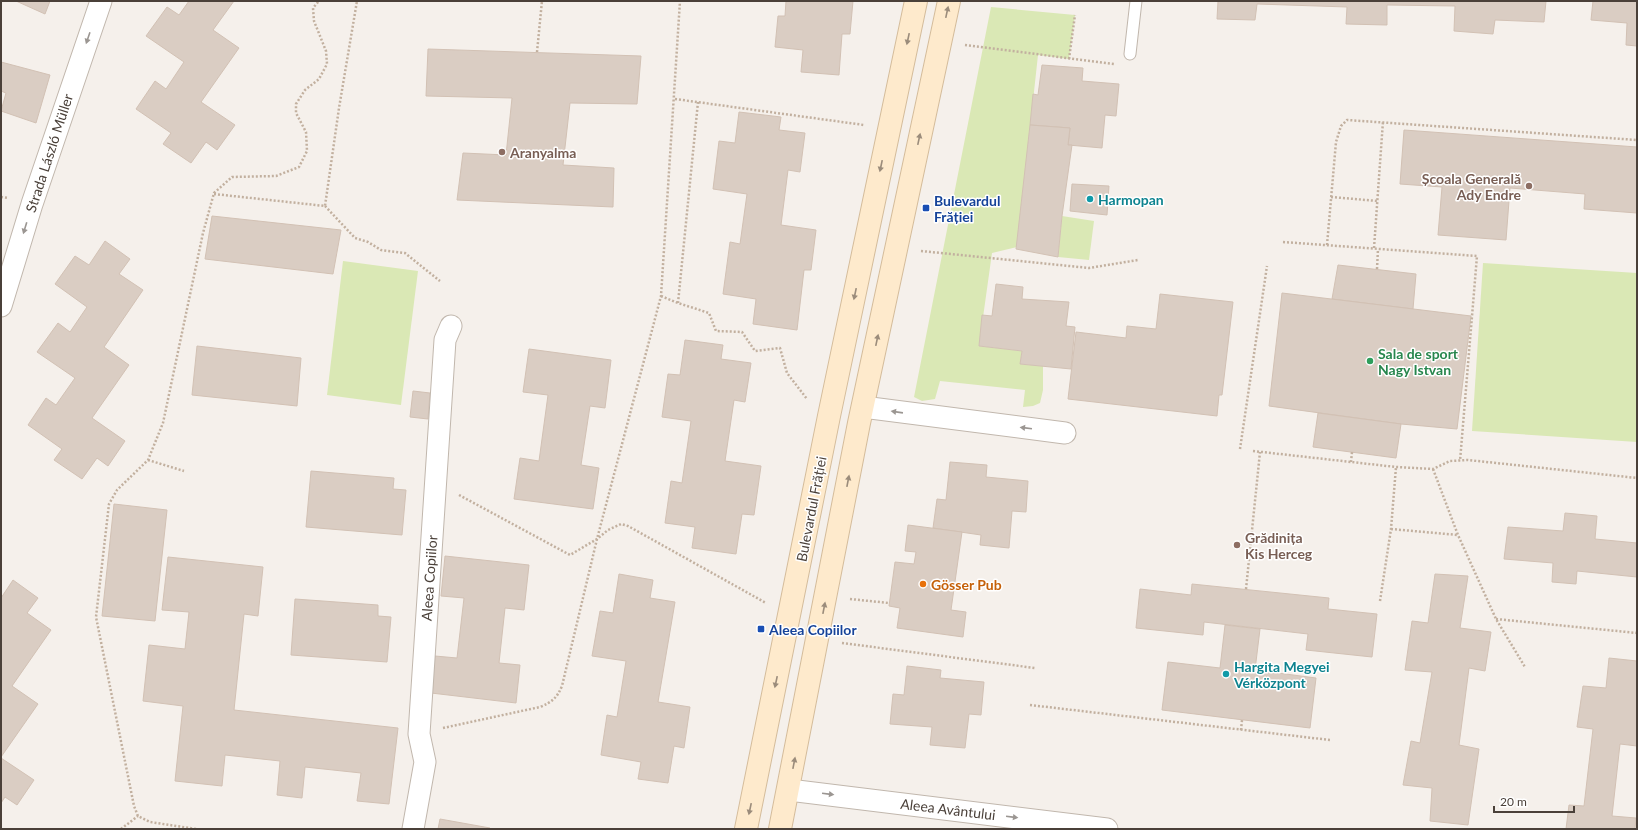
<svg xmlns="http://www.w3.org/2000/svg" width="1638" height="830" font-family="Lato,sans-serif">
  <rect width="100%" height="100%" fill="#f5f0eb"/>
  <g fill="#dae8b5">
    <polygon points="991,7 1075,15 1069,59 1038,55 1017,247 992,253 979,346 1022,351 1020,364 1043,366 1043,390 1040,403 1033,406 1023,407 1025,390 940,381 935,399 922,401 914,397"/>
    <polygon points="1062,216 1094,221 1089,260 1058,257"/>
    <polygon points="343,261 418,271 401,405 327,395"/>
    <polygon points="1483,263 1637,273 1637,442 1472,431"/>
  </g>
  <g fill="#dacdc3" stroke="#d2c1b4">
    <polygon points="16,1 50,1 45,14"/>
    <polygon points="189,1 234,1 213,30 239,48 201,102 235,125 217,150 206,142 191,163 163,144 171,133 136,109 155,81 166,89 184,62 146,36 167,7 179,15"/>
    <polygon points="786,1 853,1 850,34 842,34 839,75 801,72 803,50 775,47 778,16 785,16"/>
    <polygon points="1218,1 1546,1 1544,22 1495,20 1493,34 1454,31 1455,6 1387,5 1387,25 1346,24 1347,7 1257,4 1255,20 1217,19"/>
    <polygon points="1593,1 1637,1 1637,46 1626,45 1627,23 1591,20"/>
    <polygon points="428,49 641,56 637,104 570,103 563,165 614,168 613,207 457,200 463,153 506,155 512,98 426,96"/>
    <polygon points="1,62 50,75 36,123 1,111 6,93 1,91"/>
    <polygon points="1042,65 1083,68 1082,81 1119,84 1116,116 1105,115 1102,148 1068,145 1070,128 1030,125 1033,94 1038,95"/>
    <polygon points="739,112 781,117 779,130 805,133 800,172 788,170 781,225 816,230 811,270 804,270 797,330 753,324 756,299 723,294 730,242 740,244 747,194 713,189 719,141 735,143"/>
    <polygon points="1030,125 1070,128 1068,145 1072,145 1062,216 1058,257 1016,249"/>
    <polygon points="1404,130 1637,147 1637,213 1584,209 1585,194 1510,188 1506,240 1438,235 1442,187 1400,184"/>
    <polygon points="1072,184 1109,186 1107,215 1070,211"/>
    <polygon points="212,216 341,230 333,274 205,259"/>
    <polygon points="105,241 130,259 119,274 143,290 104,347 129,365 92,418 125,441 108,466 97,458 82,479 54,460 62,449 28,425 46,398 56,405 75,378 37,352 58,323 70,332 87,307 55,284 75,256 89,265"/>
    <polygon points="1338,265 1416,274 1413,309 1332,299"/>
    <polygon points="996,284 1023,287 1022,299 1069,302 1066,326 1075,327 1071,369 1020,364 1022,351 979,346 982,315 992,316"/>
    <polygon points="1282,293 1471,316 1457,429 1401,424 1269,406"/>
    <polygon points="1160,294 1233,302 1222,395 1219,395 1217,416 1068,399 1076,332 1126,338 1127,326 1156,329"/>
    <polygon points="685,340 723,345 721,359 751,363 745,402 734,400 725,461 761,466 754,515 742,514 736,554 692,548 695,527 665,523 671,481 682,483 691,421 662,417 668,374 680,375"/>
    <polygon points="197,346 301,358 297,406 192,395"/>
    <polygon points="529,349 611,360 605,408 590,406 581,465 599,468 593,509 514,499 520,458 539,461 548,395 523,392"/>
    <polygon points="413,391 430,393 428,419 410,417"/>
    <polygon points="1318,413 1401,424 1396,458 1313,447"/>
    <polygon points="950,462 987,465 986,477 1028,481 1026,512 1012,511 1009,548 980,545 981,535 933,528 937,499 946,500"/>
    <polygon points="311,471 394,478 393,489 406,490 402,535 306,527"/>
    <polygon points="114,504 167,510 155,621 102,616"/>
    <polygon points="1565,513 1597,516 1595,539 1637,543 1637,577 1577,571 1576,584 1552,582 1553,563 1504,559 1508,527 1563,531"/>
    <polygon points="908,525 962,532 951,610 966,612 963,637 897,628 900,608 889,606 895,562 914,564 916,552 905,551"/>
    <polygon points="445,556 529,565 524,610 505,608 499,663 520,665 516,703 431,693 435,656 457,658 464,598 441,596"/>
    <polygon points="168,557 263,567 258,616 244,614 234,710 398,728 389,804 357,801 361,773 305,767 302,798 277,795 280,761 225,755 222,786 175,781 183,706 143,701 149,645 185,649 189,612 162,610"/>
    <polygon points="619,574 653,580 650,598 675,602 658,702 690,707 684,748 674,746 668,783 638,779 641,762 601,755 607,715 617,717 626,661 592,656 600,611 613,613"/>
    <polygon points="1435,574 1468,576 1460,628 1491,632 1485,671 1469,668 1459,745 1479,749 1468,825 1430,821 1432,788 1403,785 1411,741 1420,743 1432,672 1405,670 1412,621 1428,623"/>
    <polygon points="13,580 38,598 27,613 51,630 12,686 38,704 1,757 1,598"/>
    <polygon points="1192,584 1329,598 1328,609 1377,614 1372,657 1306,650 1308,634 1204,622 1203,635 1136,628 1140,589 1191,595"/>
    <polygon points="295,599 378,605 378,616 391,617 387,662 291,655"/>
    <polygon points="1225,625 1260,629 1255,670 1316,678 1310,728 1162,710 1168,662 1220,668"/>
    <polygon points="1609,658 1637,661 1637,746 1620,744 1612,816 1636,818 1635,829 1566,829 1569,805 1584,806 1593,729 1577,727 1583,686 1606,688"/>
    <polygon points="907,666 941,670 940,678 984,682 981,715 969,714 965,748 930,745 932,727 890,724 893,694 904,695"/>
    <polygon points="1,758 34,780 17,805 5,797 1,803"/>
    <polygon points="440,819 490,828 489,829 438,829"/>
  </g>
  <g fill="none" stroke-linecap="round" stroke-linejoin="round">
    <g stroke="#c1b7ad" stroke-width="13">
      <polyline id="lane" points="1130,54 1136,1"/>
    </g>
    <g stroke="#c1b7ad" stroke-width="23">
      <g id="street">
        <polyline points="1,306 32,204 101,1"/>
        <polyline points="863,407 1065,433"/>
        <polyline points="789,790 1107,829"/>
        <polyline points="413,829 425,762 419,734 445,340 451,326"/>
      </g>
    </g>
    <g stroke="#d4bc9b" stroke-width="24">
      <g id="secondary">
        <polyline points="746,829 829,416 916,1"/>
        <polyline points="780,829 859,423 949,1"/>
      </g>
    </g>
    <g stroke="#c2b09f" stroke-width="2.5" stroke-dasharray="2 2" stroke-linecap="butt">
      <polyline points="965,45 1114,64"/>
      <polyline points="537,52 542,1"/>
      <polyline points="1069,59 1075,15"/>
      <polyline points="675,99 864,125"/>
      <polyline points="214,194 325,206 339,108 357,1"/>
      <polyline points="1,197 8,198"/>
      <polyline points="1331,197 1378,201"/>
      <polyline points="325,206 355,238 368,242 381,250 405,253 440,281"/>
      <polyline points="1283,242 1477,256 1460,461"/>
      <polyline points="1327,245 1336,142 1341,126 1347,120 1637,140"/>
      <polyline points="1374,248 1383,121"/>
      <polyline points="921,251 1089,268 1138,260"/>
      <polyline points="1377,269 1378,249"/>
      <polyline points="661,296 678,303 709,313 716,331 742,332 755,351 780,348 787,373 807,399"/>
      <polyline points="678,303 698,102"/>
      <polyline points="1240,449 1267,266"/>
      <polyline points="1253,451 1396,467 1433,469 1450,461 1468,460 1637,478"/>
      <polyline points="148,460 184,471"/>
      <polyline points="1351,462 1352,452"/>
      <polyline points="1433,469 1458,535 1496,619 1525,667"/>
      <polyline points="459,495 570,555 597,539 608,530 621,524 628,526 766,603"/>
      <polyline points="1391,529 1458,535"/>
      <polyline points="1246,589 1260,452"/>
      <polyline points="850,599 889,603"/>
      <polyline points="1380,601 1391,529 1396,467"/>
      <polyline points="1496,619 1637,633"/>
      <polyline points="842,643 1035,668"/>
      <polyline points="1030,705 1330,740"/>
      <path d="M443,728L540,707C552,702 557,698 562,686L597,539L661,296L680,1"/>
      <polyline points="1241,730 1242,720"/>
      <polyline points="121,829 138,816"/>
      <polyline points="196,829 150,822 138,816 134,806 96,617 109,504 117,490 148,460 163,423 203,233 214,193 232,177 276,176 299,167 307,151 306,132 296,113 296,104 305,90 319,79 327,64 326,51 314,21 313,8 319,1"/>
    </g>
    <use href="#lane" stroke="#fff" stroke-width="11"/>
    <use href="#street" stroke="#fff" stroke-width="21"/>
    <use href="#secondary" stroke="#feeacc" stroke-width="22"/>
  </g>
  <defs><path id="oneway-solid" d="M-6-.8H1V-3.2L6.5 0L1 3.2V.8H-6Z"/></defs>
  <g fill="#9b8c7b">
    <use href="#oneway-solid" transform="translate(947 12) rotate(-78)"/>
    <use href="#oneway-solid" transform="translate(908 39) rotate(102)"/>
    <use href="#oneway-solid" transform="translate(919 139) rotate(-78)"/>
    <use href="#oneway-solid" transform="translate(881 166) rotate(102)"/>
    <use href="#oneway-solid" transform="translate(855 294) rotate(102)"/>
    <use href="#oneway-solid" transform="translate(877 340) rotate(-78)"/>
    <use href="#oneway-solid" transform="translate(848 481) rotate(-79)"/>
    <use href="#oneway-solid" transform="translate(824 608) rotate(-79)"/>
    <use href="#oneway-solid" transform="translate(776 682) rotate(102)"/>
    <use href="#oneway-solid" transform="translate(794 763) rotate(-79)"/>
    <use href="#oneway-solid" transform="translate(750 809) rotate(102)"/>
  </g>
  <g fill="#9b9692">
    <use href="#oneway-solid" transform="translate(88 38) rotate(109)"/>
    <use href="#oneway-solid" transform="translate(25 228) rotate(107)"/>
    <use href="#oneway-solid" transform="translate(897 412) rotate(-172)"/>
    <use href="#oneway-solid" transform="translate(1026 428) rotate(-173)"/>
    <use href="#oneway-solid" transform="translate(828 794) rotate(7)"/>
    <use href="#oneway-solid" transform="translate(1012 817) rotate(7)"/>
  </g>
  <g fill="#8d6e63" stroke="#fff" stroke-width="1.5">
    <circle cx="502" cy="152" r="4"/>
    <circle cx="1529" cy="186" r="4"/>
    <circle cx="1237" cy="545" r="4"/>
  </g>
  <g fill="#0f9aa8" stroke="#fff" stroke-width="1.5">
    <circle cx="1090" cy="199" r="4"/>
    <circle cx="1226" cy="674" r="4"/>
  </g>
  <g fill="#1a4fb4" stroke="#fff" stroke-width="1.5">
    <rect x="922" y="204" width="8" height="8" rx="2"/>
    <rect x="757" y="625" width="8" height="8" rx="2"/>
  </g>
  <circle fill="#2e9e5b" stroke="#fff" stroke-width="1.5" cx="1370" cy="361" r="4"/>
  <circle fill="#e8710a" stroke="#fff" stroke-width="1.5" cx="923" cy="584" r="4"/>
  <g text-anchor="middle" dominant-baseline="central" stroke-width="3" stroke-linejoin="round" paint-order="stroke">
    <g font-size="14" font-weight="bold" fill="#785e54" stroke="#fff" text-anchor="start">
      <text x="510" y="152">Aranyalma</text>
      <text x="1521" y="178" text-anchor="end">Școala Generală<tspan x="1521" dy="16">Ady Endre</tspan></text>
      <text x="1245" y="537">Grădinița<tspan x="1245" dy="16">Kis Herceg</tspan></text>
    </g>
    <g font-size="14" fill="#4a4039" stroke="#fff">
      <text transform="translate(49 153) rotate(-72)">Strada László Müller</text>
      <text transform="translate(811 509) rotate(-79)">Bulevardul Frăției</text>
      <text transform="translate(429 578) rotate(-86)">Aleea Copiilor</text>
      <text transform="translate(948 809) rotate(7)">Aleea Avântului</text>
    </g>
    <g font-size="14" font-weight="bold" fill="#0d838f" stroke="#fff" text-anchor="start">
      <text x="1098" y="199">Harmopan</text>
      <text x="1234" y="666">Hargita Megyei<tspan x="1234" dy="16">Vérközpont</tspan></text>
    </g>
    <g font-size="14" font-weight="bold" fill="#164399" stroke="#fff" text-anchor="start">
      <text x="934" y="200">Bulevardul<tspan x="934" dy="16">Frăției</tspan></text>
      <text x="769" y="629">Aleea Copiilor</text>
    </g>
    <g font-size="14" font-weight="bold" fill="#27864d" stroke="#fff" text-anchor="start">
      <text x="1378" y="353">Sala de sport<tspan x="1378" dy="16">Nagy Istvan</tspan></text>
    </g>
    <g font-size="14" font-weight="bold" fill="#c56008" stroke="#fff" text-anchor="start">
      <text x="931" y="584">Gösser Pub</text>
    </g>
  </g>
  <rect width="1638" height="830" fill="none" stroke="#4a4039" stroke-width="4"/>
  <path d="M1494 806v6h80v-6" fill="none" stroke="#4a4039" stroke-width="2"/>
  <text x="1500" y="806" font-size="12" fill="#4a4039" stroke="#ffffff" stroke-width="3" paint-order="stroke">20 m</text>
</svg>
